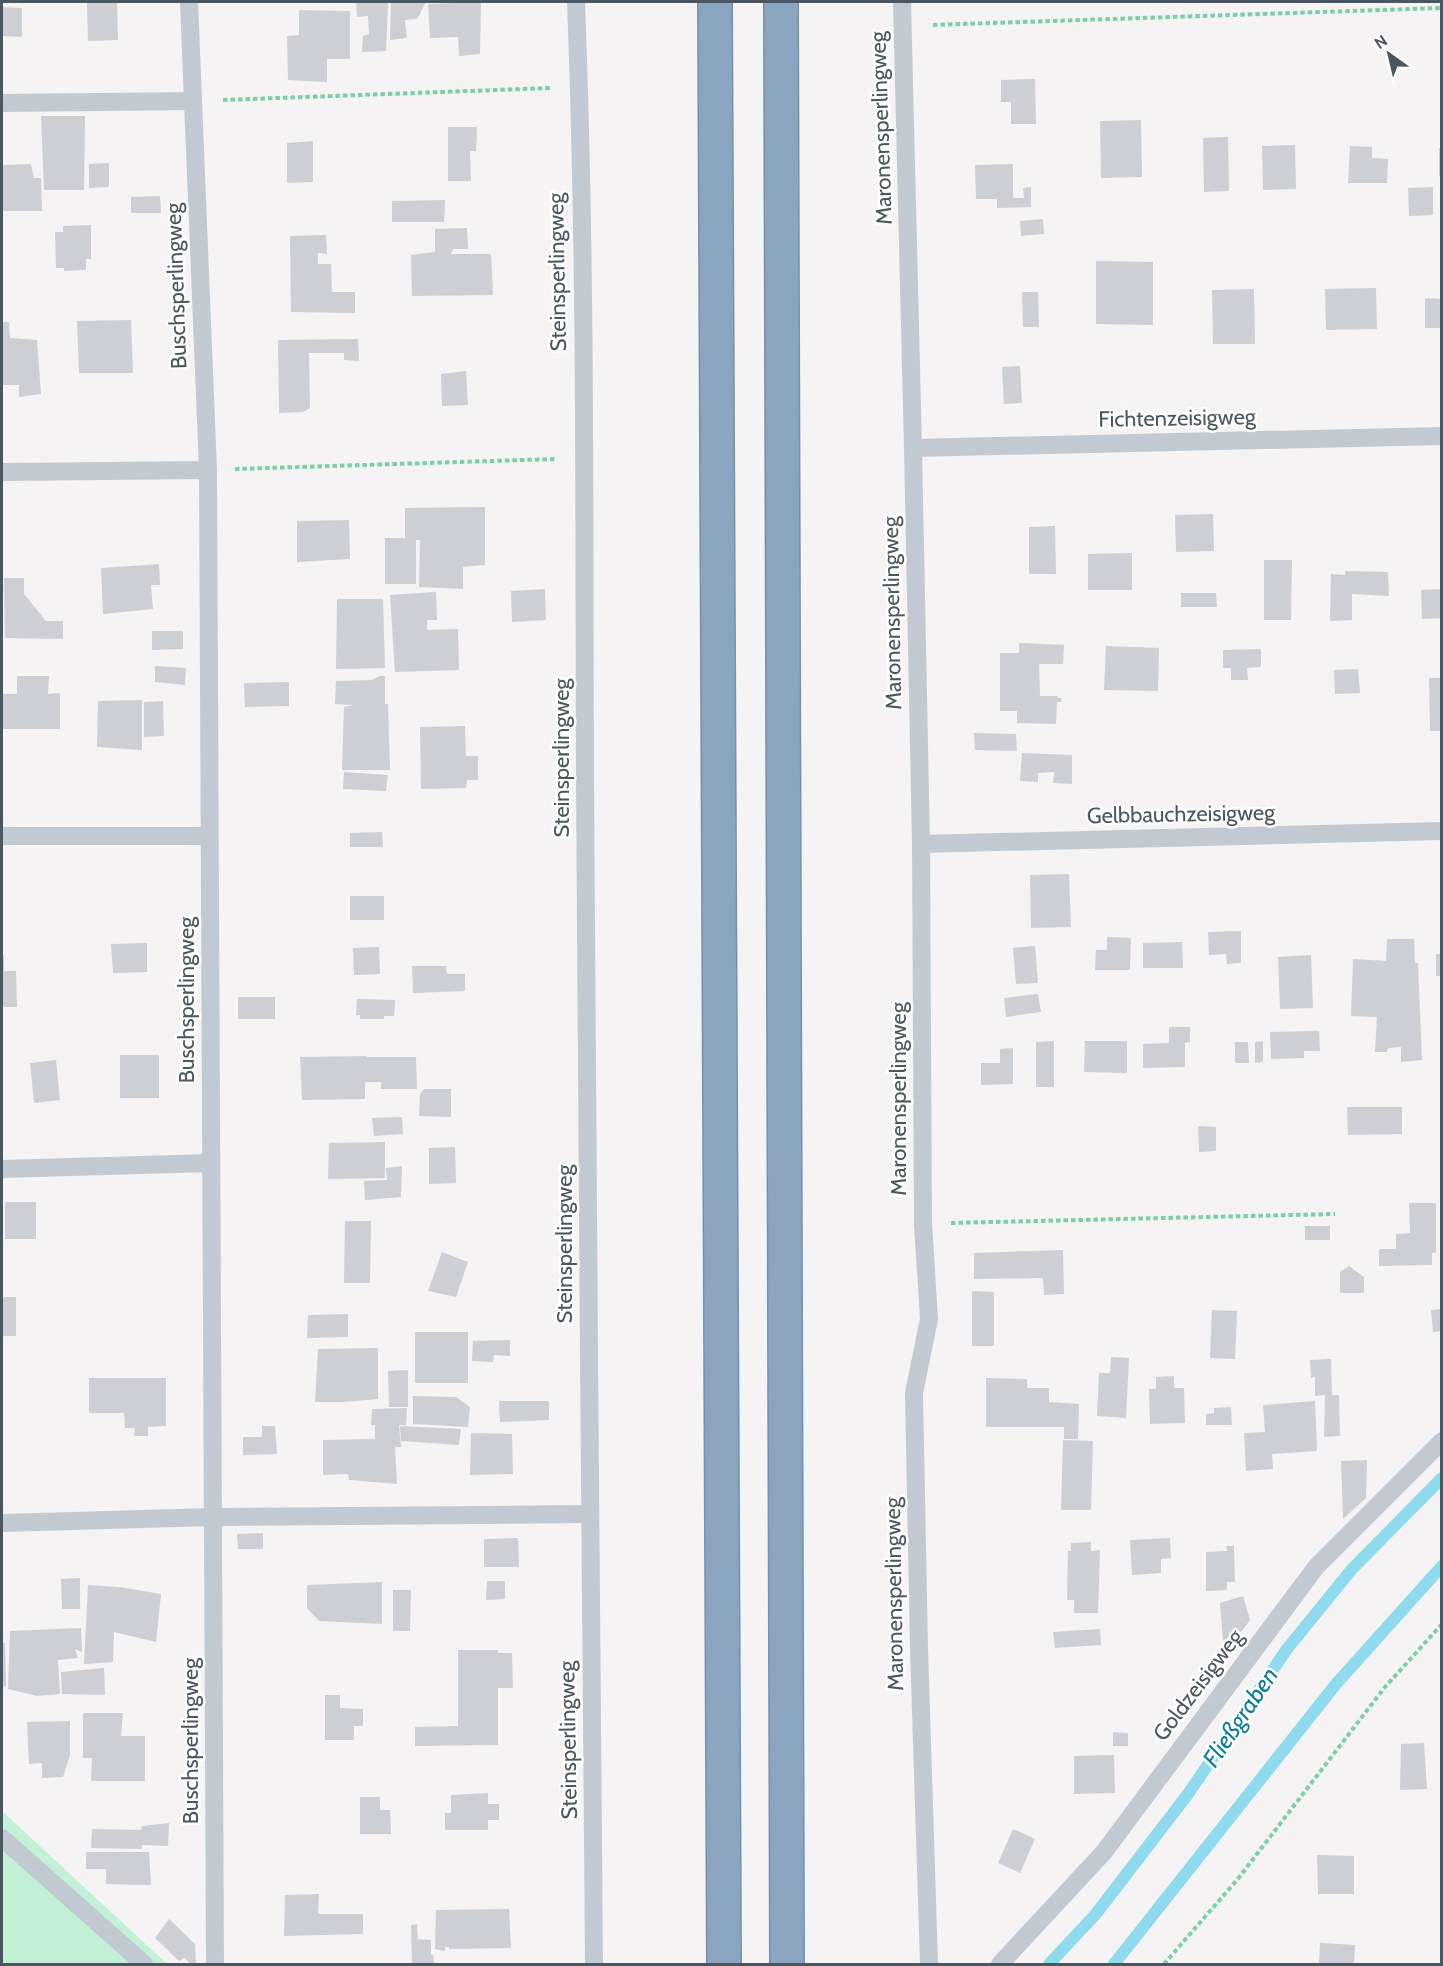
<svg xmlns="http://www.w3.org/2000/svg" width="1443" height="1966" font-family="Cabin,sans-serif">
  <rect width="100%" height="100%" fill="#f5f3f3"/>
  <polygon fill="#c3f1d5" points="2,1811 167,1964 2,1964"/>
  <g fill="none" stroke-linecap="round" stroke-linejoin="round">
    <g stroke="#90daee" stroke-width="12">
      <polyline points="1049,1964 1095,1915 1188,1794 1287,1649 1352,1569 1442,1478"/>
      <polyline points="1114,1964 1336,1684 1442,1566"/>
    </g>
  </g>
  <g fill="#cdcfd5">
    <polygon points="117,2 118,40 88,41 87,3"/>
    <polygon points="356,2 388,2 386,51 362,52 363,36 369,34 368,16 357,17"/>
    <polygon points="391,2 426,2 417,19 405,20 407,38 390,40"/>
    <polygon points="481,2 480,54 459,56 458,37 430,38 428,4"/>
    <polygon points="2,7 22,8 22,37 2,36"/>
    <polygon points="299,10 350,11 350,59 327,59 327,82 288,80 287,36 299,35"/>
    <polygon points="1035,79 1036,124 1011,124 1011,102 1001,102 1001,80"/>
    <polygon points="41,116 85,116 84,190 44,190"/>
    <polygon points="1141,120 1142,177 1101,178 1100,121"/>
    <polygon points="448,127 477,127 476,151 470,151 471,181 448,181"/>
    <polygon points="1228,137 1229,191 1204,192 1203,138"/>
    <polygon points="313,141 313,182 287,183 287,143"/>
    <polygon points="1295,145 1296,189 1263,190 1262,146"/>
    <polygon points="1350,146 1372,147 1372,158 1388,159 1387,183 1348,183"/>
    <rect x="1439" y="148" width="3" height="28"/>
    <polygon points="109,163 109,187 89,188 89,164"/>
    <polygon points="31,164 34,178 41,178 42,211 2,211 2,165"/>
    <polygon points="1013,164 1013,198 1024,198 1023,188 1031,187 1031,207 997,208 997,199 976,199 975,165"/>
    <polygon points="1433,187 1433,215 1409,216 1408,188"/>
    <polygon points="160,196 161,213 131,213 131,197"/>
    <polygon points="445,200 444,222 392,222 392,201"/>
    <polygon points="1043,219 1044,234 1021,236 1020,221"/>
    <polygon points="91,225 91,259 86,259 86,270 64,271 64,268 56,268 55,232 63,232 63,226"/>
    <polygon points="467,228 468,249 453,249 451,254 491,254 493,295 412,296 411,255 435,252 435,229"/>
    <polygon points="326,235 327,254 318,253 318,264 331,264 332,292 355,292 355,313 291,312 290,236"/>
    <polygon points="1096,261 1153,262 1153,325 1096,324"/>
    <polygon points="1376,288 1377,329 1326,330 1325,289"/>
    <polygon points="1254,289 1255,344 1213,344 1212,290"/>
    <polygon points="1022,292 1038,292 1039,327 1023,327"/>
    <polygon points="1425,298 1442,299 1442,328 1425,328"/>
    <polygon points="131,320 133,373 79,373 77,321"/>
    <polygon points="2,322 9,322 10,338 37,340 41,394 19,397 19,385 2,385"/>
    <polygon points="358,339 359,361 344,360 344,353 309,353 310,408 303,412 279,413 278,340"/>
    <polygon points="1020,366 1022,403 1004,404 1002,367"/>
    <polygon points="466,371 468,405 442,406 441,374"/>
    <polygon points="485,507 485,565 463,567 463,589 419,587 420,540 416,540 416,584 385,584 385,538 405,538 405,508"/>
    <polygon points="1213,514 1214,551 1176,552 1175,515"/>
    <polygon points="349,520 350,559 297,562 297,521"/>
    <polygon points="1055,526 1056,574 1029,574 1029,527"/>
    <polygon points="1132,553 1132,590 1088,590 1088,554"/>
    <polygon points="1264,560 1292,560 1291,620 1264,620"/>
    <polygon points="159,564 160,585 151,585 153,609 103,614 101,568"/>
    <polygon points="1345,571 1388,572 1389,596 1352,594 1352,620 1330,621 1331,574 1345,575"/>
    <polygon points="4,578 24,578 24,594 46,621 63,621 63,639 5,638"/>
    <polygon points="545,589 546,620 512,622 511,591"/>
    <polygon points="1442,589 1442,618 1422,619 1421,590"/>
    <polygon points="436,592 437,620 427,620 427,630 458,629 459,670 395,672 390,595"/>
    <polygon points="1181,593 1216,593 1217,607 1181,607"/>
    <polygon points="337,599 383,599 385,668 336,669"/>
    <polygon points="152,631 183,631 183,649 152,650"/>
    <polygon points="1019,643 1064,645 1063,664 1039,664 1040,696 1058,696 1057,698 1061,698 1061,702 1057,702 1056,724 1017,723 1017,711 1000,711 1000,653 1019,653"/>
    <polygon points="1106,646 1159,648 1158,691 1104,690"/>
    <polygon points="1261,649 1261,667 1247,668 1248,680 1231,680 1231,668 1223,668 1223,650"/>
    <polygon points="155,666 186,668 185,685 155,682"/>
    <polygon points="1358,669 1360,693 1335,694 1334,670"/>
    <polygon points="17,676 49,676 48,694 60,693 60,729 2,729 2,694 17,694"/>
    <polygon points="379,676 385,676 385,704 388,704 390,770 342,770 344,707 353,705 335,704 336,681 372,680"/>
    <polygon points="1429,678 1442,678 1442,731 1430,731"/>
    <polygon points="289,682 289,706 245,707 244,683"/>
    <polygon points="142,700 142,750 97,747 98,701"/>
    <polygon points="163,701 164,736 144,737 144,702"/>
    <polygon points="465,726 466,756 478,756 478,780 467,780 466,788 421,789 420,727"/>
    <polygon points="974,733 1016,734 1017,751 975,750"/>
    <polygon points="1022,753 1072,755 1072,784 1053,783 1054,772 1038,773 1038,782 1020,781"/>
    <polygon points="344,772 388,775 386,791 343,789"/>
    <polygon points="382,832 383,847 350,847 350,833"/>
    <polygon points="1069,874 1071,927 1031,928 1030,875"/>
    <rect x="350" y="896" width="34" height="24"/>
    <polygon points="1241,931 1241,963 1227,964 1226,954 1209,955 1208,932"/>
    <polygon points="1107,937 1131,938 1130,970 1095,970 1096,950 1107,950"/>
    <polygon points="1387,939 1414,939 1415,963 1418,963 1422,1060 1401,1062 1401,1047 1388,1048 1387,1052 1375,1052 1377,1017 1351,1016 1353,959 1386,961"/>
    <polygon points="1182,942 1183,968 1143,968 1143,943"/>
    <polygon points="147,943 147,972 113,973 111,944"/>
    <polygon points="1035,946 1038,983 1016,984 1013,948"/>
    <polygon points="379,947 380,974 354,975 353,948"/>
    <rect x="1436" y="954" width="6" height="22"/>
    <polygon points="2,955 4,955 4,971 16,971 17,1007 2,1007"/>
    <polygon points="1311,955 1313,1008 1280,1009 1278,957"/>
    <polygon points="412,966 446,966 447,974 465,974 465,991 413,993"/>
    <polygon points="1038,994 1041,1012 1006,1017 1004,998"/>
    <rect x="238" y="997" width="37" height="22"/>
    <polygon points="357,999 395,1000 394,1016 384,1016 384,1019 360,1019 360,1015 356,1015"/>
    <polygon points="1169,1027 1190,1027 1190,1042 1185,1043 1185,1067 1143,1068 1143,1044 1169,1043"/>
    <polygon points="1319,1031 1320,1051 1304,1051 1304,1058 1271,1059 1270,1032"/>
    <polygon points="1054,1041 1054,1087 1036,1087 1036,1042"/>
    <polygon points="1085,1041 1127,1041 1127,1073 1084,1072"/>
    <polygon points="1263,1041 1263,1062 1255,1063 1255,1042"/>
    <polygon points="1235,1042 1248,1042 1249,1063 1235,1063"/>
    <polygon points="1013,1048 1013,1084 981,1085 981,1063 1000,1063 1000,1049"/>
    <rect x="120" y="1055" width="39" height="43"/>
    <polygon points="367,1056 367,1057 416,1057 417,1089 381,1089 381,1082 365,1082 365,1099 302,1100 300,1057"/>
    <polygon points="56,1060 60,1100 34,1103 30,1063"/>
    <polygon points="424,1089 451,1089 451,1117 419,1116 420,1094"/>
    <polygon points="1347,1107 1402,1107 1402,1134 1348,1135"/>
    <polygon points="402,1117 403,1134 374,1136 372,1118"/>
    <polygon points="1198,1126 1216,1127 1216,1151 1199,1152"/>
    <polygon points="385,1142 385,1178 328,1179 329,1143"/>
    <polygon points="455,1147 456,1183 429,1184 429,1148"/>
    <polygon points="402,1166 401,1197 365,1200 364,1181 387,1180 386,1168"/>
    <rect x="5" y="1202" width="31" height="37"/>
    <polygon points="1409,1203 1436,1203 1436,1253 1432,1253 1432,1265 1379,1266 1379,1249 1396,1249 1396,1234 1410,1233"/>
    <polygon points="345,1221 371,1221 370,1283 344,1283"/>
    <rect x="1305" y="1226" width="25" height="14"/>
    <polygon points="1063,1250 1064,1294 1044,1295 1043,1278 974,1279 974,1253"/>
    <polygon points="442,1252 468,1262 456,1297 428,1291"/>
    <polygon points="1349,1266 1364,1277 1364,1293 1340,1293 1340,1272"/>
    <polygon points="972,1291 994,1292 994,1346 972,1346"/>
    <rect x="2" y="1297" width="14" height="39"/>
    <polygon points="1442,1309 1442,1331 1433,1332 1431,1310"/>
    <polygon points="1212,1310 1237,1311 1235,1359 1210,1358"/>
    <polygon points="348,1314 348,1337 307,1338 308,1315"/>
    <rect x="415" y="1332" width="53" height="51"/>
    <polygon points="510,1340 510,1356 494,1355 493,1362 472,1361 473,1341"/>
    <polygon points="378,1348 378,1399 344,1402 315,1402 318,1349"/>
    <polygon points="1111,1357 1129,1358 1126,1418 1097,1416 1099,1373 1110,1373"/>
    <polygon points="1331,1359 1332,1395 1339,1395 1340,1436 1324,1437 1325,1395 1315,1396 1315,1377 1311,1378 1310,1360"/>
    <polygon points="408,1370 408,1407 389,1407 388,1371"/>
    <polygon points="1174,1376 1174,1388 1184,1388 1185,1423 1150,1424 1149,1389 1156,1389 1156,1377"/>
    <polygon points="89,1378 166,1378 166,1426 148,1427 148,1436 134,1436 135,1428 125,1428 124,1413 89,1413"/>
    <polygon points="986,1378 1027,1379 1027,1388 1049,1388 1049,1402 1079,1404 1078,1439 1064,1439 1064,1427 986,1427"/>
    <polygon points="413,1396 456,1397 470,1407 468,1427 413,1424"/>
    <polygon points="499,1401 549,1401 549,1420 500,1422"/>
    <polygon points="1315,1401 1317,1451 1272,1454 1273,1469 1246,1471 1244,1433 1265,1432 1263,1405"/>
    <polygon points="1231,1407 1232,1425 1206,1425 1206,1414 1214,1413 1214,1408"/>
    <polygon points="407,1408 406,1425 399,1425 401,1447 395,1447 397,1484 349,1480 348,1474 323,1475 323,1440 375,1439 375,1425 371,1425 372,1409"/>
    <polygon points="262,1426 275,1426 277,1454 243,1455 243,1437 262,1437"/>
    <polygon points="400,1426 461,1429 459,1445 401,1441"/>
    <polygon points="471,1433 512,1434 513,1474 470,1475"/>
    <polygon points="1063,1440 1093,1441 1091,1510 1061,1510"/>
    <polygon points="1367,1460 1366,1498 1343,1519 1341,1461"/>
    <polygon points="263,1533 263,1549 238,1549 237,1534"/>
    <polygon points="518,1538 519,1567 484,1567 484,1539"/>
    <polygon points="1170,1538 1171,1558 1161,1559 1161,1573 1132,1575 1130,1540"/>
    <polygon points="1091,1542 1091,1551 1100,1550 1098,1613 1074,1613 1074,1600 1067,1600 1068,1551 1071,1551 1071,1543"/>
    <polygon points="1226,1546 1234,1546 1235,1582 1227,1582 1227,1590 1206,1591 1206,1552 1227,1551"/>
    <polygon points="80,1578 80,1609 62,1609 61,1579"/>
    <polygon points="487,1581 505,1581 505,1599 486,1600"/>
    <polygon points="382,1582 382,1624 319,1621 307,1608 307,1585"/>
    <polygon points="88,1585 119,1587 161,1594 156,1642 114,1632 113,1662 84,1664"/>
    <polygon points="393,1590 411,1590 410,1631 393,1631"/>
    <polygon points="1243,1596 1250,1620 1242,1631 1223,1641 1220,1603"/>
    <polygon points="81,1628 82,1652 75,1649 78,1658 58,1660 60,1694 37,1696 8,1689 10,1631"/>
    <polygon points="1100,1629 1101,1645 1055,1648 1053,1632"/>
    <polygon points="2,1643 5,1643 6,1686 2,1686"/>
    <polygon points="458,1650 498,1650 498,1653 512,1653 513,1688 498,1688 498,1745 415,1746 415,1727 458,1726"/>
    <polygon points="104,1668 105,1695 62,1694 61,1672"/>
    <polygon points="325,1695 340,1695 340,1708 363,1709 363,1726 354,1726 354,1740 325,1740"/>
    <polygon points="83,1713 123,1713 121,1736 145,1736 145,1781 91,1781 92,1758 83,1758"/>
    <polygon points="70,1721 70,1755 63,1777 42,1778 42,1763 29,1764 27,1722"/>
    <polygon points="1113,1732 1128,1733 1128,1746 1113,1746"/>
    <polygon points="1424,1743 1427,1789 1400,1790 1401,1744"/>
    <polygon points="1114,1755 1115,1793 1074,1794 1074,1756"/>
    <polygon points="488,1793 488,1804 499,1804 499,1820 488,1820 488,1830 445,1830 445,1813 451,1813 451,1795"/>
    <polygon points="360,1797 380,1797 380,1810 390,1810 391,1834 360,1834"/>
    <polygon points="169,1823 168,1846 142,1845 142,1849 91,1848 92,1829 141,1830 142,1826"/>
    <polygon points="1013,1829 1035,1839 1020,1873 998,1863"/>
    <polygon points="86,1852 149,1852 151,1885 106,1884 106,1869 86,1869"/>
    <polygon points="1317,1855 1354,1856 1354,1894 1318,1894"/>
    <polygon points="319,1894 318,1914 363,1914 363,1934 284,1936 285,1895"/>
    <polygon points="509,1909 511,1948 449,1949 449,1947 445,1947 445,1951 435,1949 436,1910"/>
    <polygon points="169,1919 195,1944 196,1964 191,1964 184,1958 179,1961 155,1938"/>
    <polygon points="417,1924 418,1939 431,1940 431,1954 433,1955 434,1964 412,1964 411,1925"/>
    <polygon points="1320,1943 1355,1945 1354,1964 1319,1964"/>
  </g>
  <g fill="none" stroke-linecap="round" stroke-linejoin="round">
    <g stroke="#7690ad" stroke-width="36">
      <g id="highway">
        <polyline points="715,2 724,1964"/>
        <polyline points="781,2 787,1964"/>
      </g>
    </g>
    <g stroke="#7ad0a6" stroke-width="4" stroke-dasharray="4.5 3" stroke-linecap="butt">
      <polyline points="933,25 1442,8"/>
      <polyline points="223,100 551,88"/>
      <polyline points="235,469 555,459"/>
      <polyline points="951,1223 1335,1214"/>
      <polyline points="1164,1964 1237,1880 1385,1687 1442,1624"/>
    </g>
    <g stroke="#c1cad2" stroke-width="18">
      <polyline points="189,2 208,470 215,1964"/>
      <path d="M576,2C586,261 584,521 585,781C588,1175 590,1570 594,1964"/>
      <polyline points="902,2 913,448 921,844 923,1224 929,1319 914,1393 919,1648 929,1964"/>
      <polyline points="2,103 193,101"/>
      <polyline points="913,448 1442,436"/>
      <polyline points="2,472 208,470"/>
      <polyline points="2,836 209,836"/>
      <polyline points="921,844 1442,831"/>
      <polyline points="2,1169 211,1163"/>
      <polyline points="2,1523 213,1517 589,1514"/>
      <polyline points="2,1838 144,1964"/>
      <polyline points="1000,1964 1104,1852 1316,1567 1442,1441"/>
    </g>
    <use href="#highway" stroke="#8ba5c1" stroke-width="33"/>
  </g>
  <g text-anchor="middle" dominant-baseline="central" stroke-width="5" stroke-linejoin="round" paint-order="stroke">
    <g font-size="22" fill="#4a5661" stroke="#fff">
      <text transform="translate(881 128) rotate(-92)">Maronensperlingweg</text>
      <text transform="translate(557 272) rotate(-91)">Steinsperlingweg</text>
      <text transform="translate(176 286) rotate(-92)">Buschsperlingweg</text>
      <text transform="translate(1177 418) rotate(-1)">Fichtenzeisigweg</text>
      <text transform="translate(892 613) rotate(-91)">Maronensperlingweg</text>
      <text transform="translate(561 758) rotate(-90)">Steinsperlingweg</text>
      <text transform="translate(1181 814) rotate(-1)">Gelbbauchzeisigweg</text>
      <text transform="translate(186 1000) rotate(-90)">Buschsperlingweg</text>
      <text transform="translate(898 1099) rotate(-90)">Maronensperlingweg</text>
      <text transform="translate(564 1244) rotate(-90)">Steinsperlingweg</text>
      <text transform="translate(894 1594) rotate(-91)">Maronensperlingweg</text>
      <text transform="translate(1198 1685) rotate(-53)">Goldzeisigweg</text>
      <text transform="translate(568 1740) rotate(-91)">Steinsperlingweg</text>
      <text transform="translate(190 1741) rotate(-90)">Buschsperlingweg</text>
    </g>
    <g font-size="24" font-style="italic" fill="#0c7c9b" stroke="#fff">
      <text transform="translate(1240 1717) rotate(-56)">Fließgraben</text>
    </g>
  </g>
  <rect width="1443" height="1966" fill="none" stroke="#4a5661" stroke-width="6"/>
  <g transform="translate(1389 54) rotate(326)" stroke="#ffffff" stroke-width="4.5" paint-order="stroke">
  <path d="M0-4.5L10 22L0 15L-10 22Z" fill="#4a5661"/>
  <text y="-9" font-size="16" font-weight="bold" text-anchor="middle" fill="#4a5661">N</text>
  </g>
</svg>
